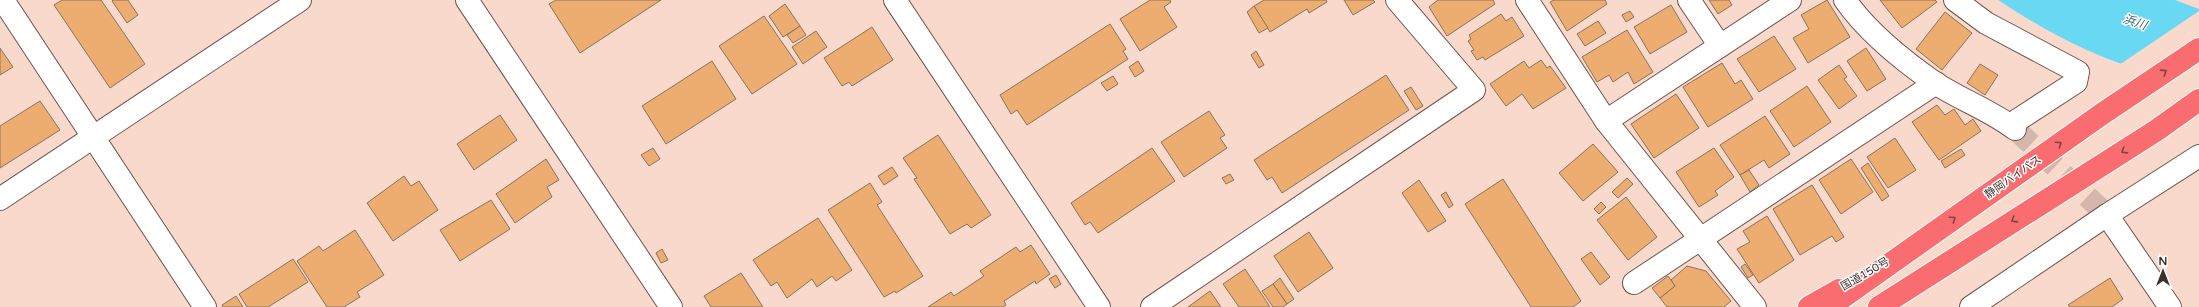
<svg xmlns="http://www.w3.org/2000/svg" width="2199" height="307" font-family="'Varela Round','Noto Sans JP',sans-serif">
  <rect width="100%" height="100%" fill="#f9d9cc"/>
  <path fill="#69d8f3" d="M1998,0H2175L2199,9V86C2176,79 2151,74 2128,66C2082,51 2039,27 1998,0Z"/>
  <polygon fill="#f9d9cc" points="2199,11 2199,88 2119,65"/>
  <g fill="#edad70" stroke="#89735f">
    <polygon points="62,0 101,0 145,64 110,88 54,5"/>
    <polygon points="113,0 128,0 138,15 127,23 112,1"/>
    <polygon points="556,0 661,0 580,53 549,4"/>
    <polygon points="1150,0 1170,0 1171,2 1164,7 1177,27 1140,51 1120,19"/>
    <polygon points="1264,0 1326,0 1327,2 1309,13 1307,9 1270,32 1254,6"/>
    <polygon points="1344,0 1373,0 1375,2 1353,15"/>
    <polygon points="1438,0 1493,0 1495,4 1447,36 1429,7"/>
    <polygon points="1554,0 1605,0 1607,4 1567,31 1550,2"/>
    <polygon points="1709,0 1729,0 1732,5 1718,14"/>
    <polygon points="1827,0 1850,37 1808,63 1793,38 1809,29 1801,15"/>
    <polygon points="1880,0 1935,0 1937,2 1902,28"/>
    <polygon points="785,4 800,26 783,37 769,16"/>
    <polygon points="1671,5 1687,32 1650,54 1634,27"/>
    <polygon points="1254,6 1268,28 1259,33 1247,12"/>
    <polygon points="1630,11 1634,17 1626,22 1622,15"/>
    <polygon points="1945,12 1972,33 1942,70 1916,49"/>
    <polygon points="1501,14 1506,21 1512,17 1524,36 1485,60 1483,57 1477,60 1471,51 1474,50 1468,41 1471,39 1469,35"/>
    <polygon points="764,16 797,64 752,94 719,46"/>
    <polygon points="1598,21 1606,33 1585,46 1577,34"/>
    <polygon points="1110,24 1126,49 1123,51 1128,59 1027,125 1017,110 1011,114 1000,95"/>
    <polygon points="800,26 806,35 793,43 787,35"/>
    <polygon points="872,27 893,60 852,86 849,82 842,86 824,58"/>
    <polygon points="1627,30 1653,72 1634,84 1628,72 1613,82 1609,75 1597,82 1582,57"/>
    <polygon points="816,31 827,47 803,64 792,47"/>
    <polygon points="1774,36 1796,69 1759,92 1737,59"/>
    <polygon points="0,48 13,67 0,75"/>
    <polygon points="1866,48 1886,79 1867,91 1847,61"/>
    <polygon points="1256,51 1264,65 1259,68 1251,55"/>
    <polygon points="1541,60 1547,68 1550,66 1566,88 1533,109 1522,94 1506,106 1490,84 1524,61 1529,68"/>
    <polygon points="712,61 736,99 666,144 642,106"/>
    <polygon points="1138,61 1144,71 1135,77 1129,67"/>
    <polygon points="1722,63 1735,84 1741,80 1753,99 1708,127 1683,87"/>
    <polygon points="1980,64 1998,75 1985,95 1967,83"/>
    <polygon points="1839,65 1847,77 1844,79 1857,96 1839,109 1818,80"/>
    <polygon points="1386,75 1409,110 1282,193 1272,177 1267,180 1254,160"/>
    <polygon points="1113,76 1118,84 1107,91 1101,83"/>
    <polygon points="1807,86 1831,122 1794,147 1770,111"/>
    <polygon points="1411,87 1423,106 1416,110 1404,91"/>
    <polygon points="1676,94 1699,128 1654,158 1631,124"/>
    <polygon points="40,101 60,130 0,168 0,126"/>
    <polygon points="1937,105 1945,115 1954,109 1965,125 1973,119 1981,131 1939,160 1912,122"/>
    <polygon points="1209,111 1225,135 1220,138 1227,148 1184,177 1161,142"/>
    <polygon points="500,115 517,140 474,170 457,144"/>
    <polygon points="1765,116 1790,154 1769,168 1764,160 1740,175 1720,145"/>
    <polygon points="938,135 991,215 971,228 967,224 950,234 914,179 917,178 903,158"/>
    <polygon points="1895,138 1916,170 1888,188 1867,157"/>
    <polygon points="1593,144 1618,172 1583,201 1559,173"/>
    <polygon points="653,148 660,159 649,166 641,155"/>
    <polygon points="1152,148 1175,181 1098,233 1090,222 1085,225 1071,203"/>
    <polygon points="1714,148 1734,177 1715,191 1718,195 1699,207 1676,172"/>
    <polygon points="1961,149 1965,155 1945,168 1941,161"/>
    <polygon points="546,159 559,180 547,187 552,197 515,223 496,194"/>
    <polygon points="1851,159 1873,192 1841,214 1819,180"/>
    <polygon points="1868,163 1889,196 1882,201 1861,168"/>
    <polygon points="892,167 898,176 884,185 878,176"/>
    <polygon points="1749,170 1759,185 1750,192 1740,175"/>
    <polygon points="1230,174 1234,180 1226,184 1222,178"/>
    <polygon points="404,176 411,186 419,181 438,210 393,241 367,203"/>
    <polygon points="1627,178 1633,184 1618,198 1612,192"/>
    <polygon points="1503,179 1581,301 1573,307 1531,307 1465,204"/>
    <polygon points="1419,180 1446,221 1428,232 1402,193"/>
    <polygon points="870,183 882,202 877,205 923,276 896,293 895,291 884,297 828,210"/>
    <polygon points="1812,185 1844,237 1836,242 1832,236 1800,255 1773,209"/>
    <polygon points="1446,192 1453,205 1449,208 1441,195"/>
    <polygon points="1626,197 1657,237 1628,260 1597,220"/>
    <polygon points="491,200 510,229 460,261 440,230"/>
    <polygon points="1601,202 1606,207 1599,214 1594,209"/>
    <polygon points="1767,216 1794,260 1759,283 1737,249 1750,242 1743,231"/>
    <polygon points="818,218 852,270 836,281 832,276 817,287 812,279 787,298 777,282 771,286 753,260"/>
    <polygon points="355,230 384,275 357,292 360,297 344,307 327,307 297,261 319,246 323,251"/>
    <polygon points="1309,232 1333,268 1298,292 1274,256"/>
    <polygon points="1031,245 1050,274 1036,284 1035,281 1004,301 1006,305 1003,307 928,307 951,292 954,296 984,276 980,271 1016,247 1020,252"/>
    <polygon points="662,249 668,260 661,263 656,253"/>
    <polygon points="1591,252 1610,277 1600,285 1581,259"/>
    <polygon points="293,259 308,282 268,307 247,307 239,294"/>
    <polygon points="1745,264 1753,275 1748,278 1741,267"/>
    <polygon points="1687,266 1706,271 1731,301 1724,307 1667,307 1660,298 1675,286 1671,280"/>
    <polygon points="1245,269 1270,307 1239,307 1223,284"/>
    <polygon points="741,273 763,307 711,307 704,296"/>
    <polygon points="1056,275 1061,284 1055,288 1049,279"/>
    <polygon points="1668,276 1675,286 1660,298 1652,288"/>
    <polygon points="1280,278 1294,299 1287,304 1273,284"/>
    <polygon points="2110,278 2123,299 2112,307 2070,307 2068,305"/>
    <polygon points="1273,284 1287,304 1283,307 1273,307 1262,291"/>
    <polygon points="1210,291 1221,307 1188,307"/>
    <polygon points="236,296 243,307 223,307 222,305"/>
  </g>
  <g fill="none" stroke-linecap="round" stroke-linejoin="round">
    <polyline stroke="#d3b7ac" stroke-width="22" stroke-dasharray="22 11" stroke-linecap="butt" points="2015,129 2107,215"/>
    <g stroke="#70544a" stroke-width="24">
      <g id="street">
        <polyline points="3,0 205,307"/>
        <polyline points="467,0 671,307"/>
        <polyline points="895,0 1099,307"/>
        <polyline points="1527,0 1606,121 1755,307"/>
        <polyline points="1689,0 1720,46"/>
        <path d="M1845,0C1868,33 1902,60 1935,83C1961,100 1990,110 2015,129"/>
        <polyline points="1955,0 1986,23 2078,72 2076,82 2010,125"/>
        <polyline points="1606,121 1790,0"/>
        <polyline points="0,199 300,0"/>
        <polyline points="2107,215 2170,307"/>
        <polyline points="1634,283 1936,83"/>
        <polyline points="1152,307 1474,90 1397,0"/>
        <polyline points="1971,307 2107,215 2199,156"/>
      </g>
    </g>
    <g stroke="#fff" stroke-width="24">
      <g id="highway">
        <polyline points="1809,307 1839,290"/>
        <polyline points="1829,307 2102,114 2199,49"/>
        <polyline points="1879,307 2157,130 2199,100"/>
      </g>
    </g>
    <use href="#street" stroke="#fff" stroke-width="22"/>
    <use href="#highway" stroke="#f96c70" stroke-width="22"/>
  </g>
  <defs><path id="oneway-chevron" d="M-2-3.5L2.5 0L-2 3.5" fill="none" stroke-width="1.6" stroke-linecap="round" stroke-linejoin="round"/></defs>
  <g stroke="#7f4544">
    <use href="#oneway-chevron" transform="translate(2164 72) rotate(-33)"/>
    <use href="#oneway-chevron" transform="translate(2059 144) rotate(-35)"/>
    <use href="#oneway-chevron" transform="translate(2124 151) rotate(148)"/>
    <use href="#oneway-chevron" transform="translate(1953 219) rotate(-35)"/>
    <use href="#oneway-chevron" transform="translate(2014 220) rotate(148)"/>
  </g>
  <g text-anchor="middle" dominant-baseline="central" stroke-width="3" stroke-linejoin="round" paint-order="stroke">
    <g font-size="11" fill="#3d302c" stroke="#fff">
      <text transform="translate(2013 177) rotate(-35)">静岡バイパス</text>
      <text transform="translate(1865 274) rotate(-30)">国道150号</text>
    </g>
    <g font-size="12" font-style="italic" fill="#305f6b" stroke="#fff">
      <text transform="translate(2135 22) rotate(19)">浜川</text>
    </g>
  </g>
  <g transform="translate(2163 271)" stroke="#ffffff" stroke-width="3" paint-order="stroke">
  <path d="M0-3L7 15L0 10L-7 15Z" fill="#3d302c"/>
  <text y="-6" font-size="11" font-weight="bold" text-anchor="middle" fill="#3d302c">N</text>
  </g>
</svg>
